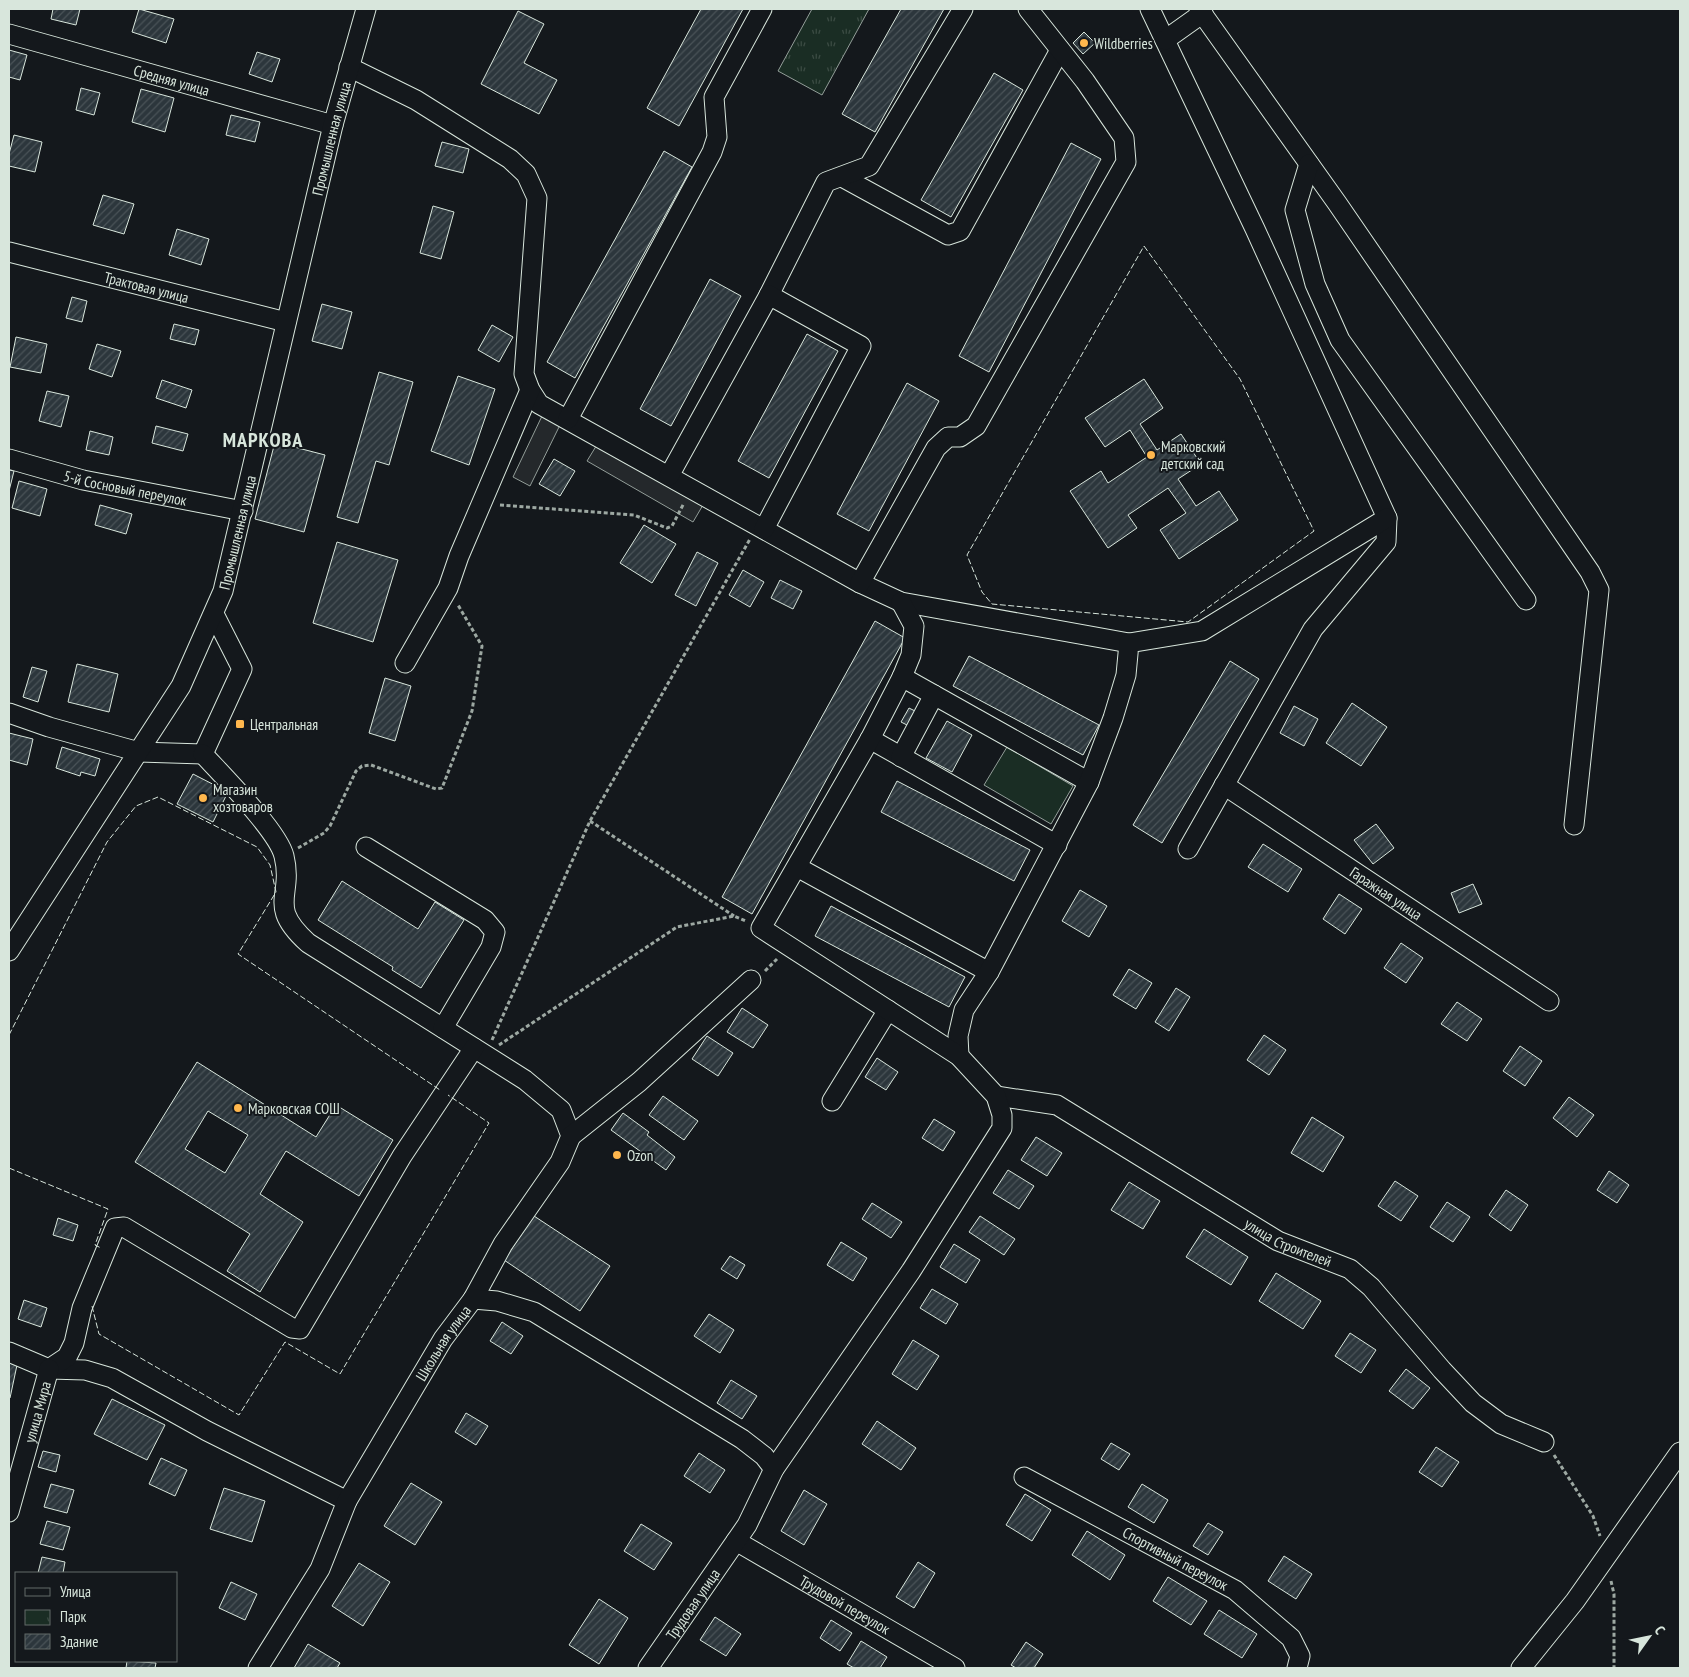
<svg xmlns="http://www.w3.org/2000/svg" width="1689" height="1677" font-family="'PT Sans Narrow',sans-serif">
  <defs>
    <pattern id="park-tufts" width="24" height="20" patternUnits="userSpaceOnUse" patternTransform="scale(1.25)"><rect width="24" height="20" fill="#1a2d24"/><path d="M3 7l-1-3M5 7V3M7 7l1-3M15 17l-1-3M17 17v-4M19 17l1-3" fill="none" stroke="#3b4b43"/></pattern>
    <pattern id="building-hatch" width="6" height="6" patternUnits="userSpaceOnUse" patternTransform="scale(1.25)"><rect width="6" height="6" fill="#2c363c"/><path d="M-1 1l2-2M0 6l6-6M5 7l2-2" fill="none" stroke="#4a5358"/></pattern>
  </defs>
  <rect width="100%" height="100%" fill="#14181c"/>
  <polygon fill="#1a2d24" stroke="#939e99" points="1007,747 1073,786 1051,824 984,785"/>
  <polygon fill="url(#park-tufts)" stroke="#939e99" points="812,9 869,9 822,95 778,71"/>
  <g fill="#24282b" stroke="#939e99">
    <polygon points="542,416 560,425 530,486 513,477"/>
    <polygon points="598,443 703,505 693,522 587,461"/>
  </g>
  <g fill="url(#building-hatch)" stroke="#d8e6dc" fill-rule="evenodd">
    <polygon points="53,9 80,9 76,25 51,19"/>
    <polygon points="139,9 174,19 166,43 132,32"/>
    <polygon points="701,9 743,9 679,126 647,108"/>
    <polygon points="901,9 944,9 875,132 842,114"/>
    <polygon points="518,11 544,24 524,63 557,80 539,114 481,84"/>
    <polygon points="1084,32 1095,43 1083,54 1073,43"/>
    <polygon points="9,50 27,55 20,80 9,77"/>
    <polygon points="257,52 280,59 272,82 249,74"/>
    <polygon points="994,73 1023,90 951,217 921,200"/>
    <polygon points="81,88 100,93 94,115 76,110"/>
    <polygon points="141,89 174,98 165,132 132,122"/>
    <polygon points="231,115 260,122 255,142 226,135"/>
    <polygon points="14,135 42,142 35,172 9,166 9,154"/>
    <polygon points="442,142 469,149 463,173 435,166"/>
    <polygon points="1071,143 1101,159 989,372 959,356"/>
    <polygon points="664,151 692,167 575,378 547,362"/>
    <polygon points="103,195 134,204 124,234 93,225"/>
    <polygon points="433,206 454,212 441,259 420,253"/>
    <polygon points="177,229 209,239 201,265 169,255"/>
    <polygon points="710,279 741,296 671,426 640,409"/>
    <polygon points="72,297 87,301 82,322 66,318"/>
    <polygon points="322,304 352,312 342,349 312,341"/>
    <polygon points="174,324 199,330 195,345 170,339"/>
    <polygon points="492,325 513,337 499,362 478,350"/>
    <polygon points="807,334 838,351 769,478 738,461"/>
    <polygon points="16,337 47,344 41,373 10,367"/>
    <polygon points="97,344 121,351 112,377 89,369"/>
    <polygon points="379,372 413,382 389,465 376,461 358,523 337,517"/>
    <polygon points="458,376 495,389 469,465 431,451"/>
    <polygon points="1144,379 1163,408 1140,424 1157,450 1181,434 1201,464 1178,479 1196,506 1219,491 1238,520 1179,559 1160,530 1186,513 1168,488 1128,515 1137,528 1108,548 1070,491 1101,471 1108,483 1147,457 1130,430 1105,447 1085,418"/>
    <polygon points="162,380 192,390 186,408 156,398"/>
    <polygon points="907,383 939,401 869,531 837,514"/>
    <polygon points="47,391 69,396 61,427 39,421"/>
    <polygon points="156,426 188,434 183,451 152,443"/>
    <polygon points="90,431 113,437 109,455 86,450"/>
    <polygon points="275,442 325,455 304,532 255,519"/>
    <polygon points="554,459 575,471 560,496 539,484"/>
    <polygon points="9,470 14,471 9,491"/>
    <polygon points="19,481 47,489 40,516 12,508"/>
    <polygon points="100,505 132,514 126,534 95,525"/>
    <polygon points="644,525 676,544 652,583 620,563"/>
    <polygon points="337,542 398,560 373,642 313,623"/>
    <polygon points="697,552 718,563 696,606 675,595"/>
    <polygon points="743,570 764,582 750,607 729,595"/>
    <polygon points="780,580 802,591 793,609 771,598"/>
    <polygon points="875,621 905,638 752,914 722,897"/>
    <polygon points="969,656 1099,725 1083,755 953,686"/>
    <polygon points="1230,661 1259,679 1162,843 1133,825"/>
    <polygon points="77,664 118,674 109,712 68,702"/>
    <polygon points="32,667 47,671 38,702 23,697"/>
    <polygon points="385,678 411,686 395,741 369,733"/>
    <polygon points="1352,703 1387,727 1361,766 1326,743"/>
    <polygon points="1294,706 1318,719 1304,746 1280,733"/>
    <polygon points="909,708 917,712 909,726 901,722"/>
    <polygon points="947,721 972,735 952,772 926,758"/>
    <polygon points="9,733 33,739 27,765 9,760"/>
    <polygon points="62,747 100,759 95,776 81,772 80,776 56,768"/>
    <polygon points="193,774 228,792 213,822 177,804"/>
    <polygon points="897,781 1030,850 1014,881 881,812"/>
    <polygon points="1376,824 1394,848 1373,864 1354,840"/>
    <polygon points="1263,844 1302,869 1288,892 1248,867"/>
    <polygon points="342,881 418,929 435,902 464,920 421,988 392,970 393,967 318,920"/>
    <polygon points="1473,884 1482,904 1459,913 1451,893"/>
    <polygon points="1080,890 1107,906 1089,937 1062,921"/>
    <polygon points="1339,894 1362,909 1345,934 1323,919"/>
    <polygon points="831,906 965,977 949,1007 815,936"/>
    <polygon points="1401,943 1423,958 1406,983 1384,968"/>
    <polygon points="1129,969 1152,983 1136,1009 1113,995"/>
    <polygon points="1176,988 1190,997 1169,1031 1155,1022"/>
    <polygon points="1457,1002 1482,1019 1467,1041 1441,1024"/>
    <polygon points="742,1008 768,1025 753,1048 727,1032"/>
    <polygon points="1264,1035 1286,1050 1269,1075 1247,1060"/>
    <polygon points="707,1036 733,1053 718,1076 692,1059"/>
    <polygon points="1520,1046 1542,1061 1525,1086 1503,1071"/>
    <polygon points="877,1058 898,1072 886,1090 865,1077"/>
    <path d="M197,1062L316,1137L336,1105L393,1140L359,1196L286,1151L260,1194L303,1222L260,1292L227,1271L250,1234L135,1162ZM208,1111L248,1135L225,1173L185,1149Z"/>
    <polygon points="663,1096 698,1121 684,1140 649,1115"/>
    <polygon points="1569,1097 1594,1115 1577,1137 1553,1118"/>
    <polygon points="623,1113 649,1132 647,1135 675,1157 666,1170 611,1130"/>
    <polygon points="1312,1117 1344,1137 1323,1172 1291,1153"/>
    <polygon points="934,1119 955,1132 943,1151 922,1138"/>
    <polygon points="1036,1137 1062,1153 1047,1176 1021,1160"/>
    <polygon points="1008,1170 1034,1186 1019,1209 993,1193"/>
    <polygon points="1609,1171 1629,1185 1617,1203 1597,1190"/>
    <polygon points="1395,1181 1418,1196 1401,1221 1378,1206"/>
    <polygon points="1129,1182 1160,1201 1143,1229 1111,1210"/>
    <polygon points="1506,1190 1528,1205 1511,1231 1489,1215"/>
    <polygon points="1447,1202 1470,1217 1453,1242 1430,1227"/>
    <polygon points="872,1203 902,1222 891,1238 862,1219"/>
    <polygon points="534,1216 610,1266 580,1311 504,1260"/>
    <polygon points="980,1216 1015,1239 1004,1255 969,1232"/>
    <polygon points="58,1218 78,1225 73,1241 53,1235"/>
    <polygon points="1204,1229 1248,1257 1231,1285 1186,1257"/>
    <polygon points="841,1242 867,1258 853,1281 827,1265"/>
    <polygon points="954,1244 980,1260 966,1283 940,1267"/>
    <polygon points="730,1256 745,1265 737,1279 721,1269"/>
    <polygon points="1276,1273 1321,1301 1303,1329 1259,1301"/>
    <polygon points="932,1289 958,1304 946,1324 920,1308"/>
    <polygon points="24,1300 47,1308 41,1327 18,1319"/>
    <polygon points="709,1314 734,1330 720,1353 694,1336"/>
    <polygon points="502,1322 523,1336 511,1354 490,1341"/>
    <polygon points="1350,1333 1376,1350 1361,1373 1335,1356"/>
    <polygon points="913,1340 939,1356 917,1390 892,1374"/>
    <polygon points="9,1363 17,1365 10,1398 9,1398"/>
    <polygon points="1406,1369 1430,1388 1413,1409 1389,1391"/>
    <polygon points="731,1380 757,1396 742,1419 717,1403"/>
    <polygon points="112,1399 165,1425 147,1460 94,1434"/>
    <polygon points="466,1413 488,1426 476,1445 455,1432"/>
    <polygon points="877,1421 916,1448 901,1470 862,1444"/>
    <polygon points="1111,1443 1130,1454 1119,1470 1101,1459"/>
    <polygon points="1436,1447 1459,1462 1442,1487 1419,1472"/>
    <polygon points="43,1451 60,1455 56,1472 38,1467"/>
    <polygon points="699,1453 725,1470 710,1493 684,1476"/>
    <polygon points="161,1458 187,1470 175,1496 149,1484"/>
    <polygon points="411,1483 442,1502 415,1545 384,1526"/>
    <polygon points="51,1484 74,1490 67,1513 44,1507"/>
    <polygon points="1142,1484 1168,1500 1154,1523 1128,1507"/>
    <polygon points="224,1488 265,1501 252,1542 210,1529"/>
    <polygon points="804,1490 827,1504 804,1545 781,1531"/>
    <polygon points="1025,1494 1051,1510 1032,1541 1006,1525"/>
    <polygon points="47,1521 70,1527 63,1550 40,1544"/>
    <polygon points="1208,1523 1223,1532 1208,1555 1193,1546"/>
    <polygon points="641,1524 672,1543 654,1570 624,1551"/>
    <polygon points="1087,1531 1125,1555 1110,1580 1072,1555"/>
    <polygon points="1284,1556 1312,1574 1296,1599 1268,1581"/>
    <polygon points="42,1557 65,1562 63,1573 38,1573"/>
    <polygon points="918,1562 935,1573 914,1608 896,1597"/>
    <polygon points="359,1563 390,1582 363,1626 332,1606"/>
    <polygon points="1168,1577 1207,1601 1191,1625 1153,1601"/>
    <polygon points="231,1582 257,1594 245,1620 219,1608"/>
    <polygon points="599,1599 628,1618 599,1664 569,1645"/>
    <polygon points="1219,1610 1257,1634 1242,1658 1204,1634"/>
    <polygon points="715,1617 741,1634 726,1656 700,1640"/>
    <polygon points="831,1620 852,1633 840,1651 820,1638"/>
    <polygon points="861,1641 887,1657 880,1668 854,1668 847,1664"/>
    <polygon points="1026,1642 1043,1654 1034,1668 1016,1668 1011,1665"/>
    <polygon points="308,1644 340,1663 337,1668 294,1668"/>
    <polygon points="127,1661 156,1663 155,1668 126,1668"/>
  </g>
  <g fill="none" stroke-linecap="round" stroke-linejoin="round">
    <g stroke="#d8e6dc" stroke-width="21">
      <g id="minor">
        <polyline points="1150,9 1255,229 1387,518 1386,542 1313,629 1188,849"/>
        <polyline points="1199,9 1337,203 1590,572 1599,590 1574,825"/>
        <path id="s1" d="M9,34L333,125"/>
        <polyline points="1165,40 1203,13"/>
        <polyline points="349,67 416,100 510,159 526,174 537,198 524,374 530,390 539,404 860,583 901,602 1129,643"/>
        <polyline points="1309,164 1295,210 1315,284 1340,340 1526,600"/>
        <polyline points="842,177 948,235 960,231 1060,50"/>
        <path id="s2" d="M9,252L286,322"/>
        <polyline points="769,295 826,182 869,166 963,9"/>
        <polyline points="568,419 712,152 717,137 714,97 762,9"/>
        <path id="s3" d="M9,459L83,480L243,511"/>
        <polyline points="669,476 769,295 861,346 764,529"/>
        <polyline points="860,583 936,448 948,437 960,437 976,426 1126,162 1124,138 1085,81 1028,9"/>
        <polyline points="405,663 448,588 459,556 530,390"/>
        <polyline points="902,677 1089,782"/>
        <polyline points="9,713 49,727 139,752 203,754 242,669 214,614"/>
        <polyline points="870,739 1057,845"/>
        <path d="M203,754C222,775 278,831 284,856C294,897 266,905 308,943L525,1080L561,1110L571,1136L560,1162L503,1244L473,1299"/>
        <polyline points="901,757 934,695"/>
        <path id="s4" d="M1224,785L1549,1001"/>
        <polyline points="366,847 485,920 495,932 491,947 443,1028"/>
        <polyline points="797,867 989,972"/>
        <path id="s5" d="M9,951L181,686L223,591L333,125L366,9"/>
        <polyline points="959,1056 958,1036 964,1010 989,972 1089,782 1113,718 1126,675 1129,643 1202,631 1387,518"/>
        <path id="s6" d="M996,1096L1057,1105L1278,1241L1350,1269L1371,1287L1442,1370L1473,1403L1501,1424L1544,1442"/>
        <polyline points="832,1101 888,1010"/>
        <polyline points="571,1136 639,1082 751,980"/>
        <polyline points="9,1352 49,1369 85,1370 112,1378 207,1431 347,1501"/>
        <polyline points="49,1369 67,1357 74,1343 82,1308 115,1228 124,1227 292,1328 300,1329 402,1156 474,1048"/>
        <path id="s7" d="M1024,1477L1235,1590L1291,1638L1300,1656L1297,1668"/>
        <path id="s8" d="M9,1512L49,1369"/>
        <path id="s9" d="M736,1541L955,1668"/>
        <path id="s10" d="M258,1668L320,1569L347,1501L443,1339L473,1299L497,1301L534,1312L742,1439L764,1456L774,1469"/>
        <path id="s11" d="M648,1668L747,1525L774,1469L911,1271L1002,1128V1115L996,1096L959,1056L761,928L870,739L902,677L911,655L914,626L901,602"/>
        <polyline points="1521,1668 1575,1601 1680,1452"/>
      </g>
    </g>
    <g stroke="#9da8a2" stroke-width="3" stroke-dasharray="4 2.5" stroke-linecap="butt">
      <polyline points="500,505 634,515 667,528 672,526 684,503"/>
      <polyline points="590,821 734,916"/>
      <polyline points="298,848 324,833 330,826 356,771 362,766 371,765 436,789 442,788 472,711 482,646 458,605"/>
      <polyline points="765,971 777,959"/>
      <polyline points="492,1040 590,821 750,539"/>
      <polyline points="499,1045 677,927 734,916 746,921"/>
      <polyline points="1554,1455 1593,1516 1600,1536"/>
      <polyline points="1611,1581 1614,1594 1614,1668"/>
    </g>
    <use href="#minor" stroke="#14181c" stroke-width="19"/>
    <g stroke="#d8e6dc" stroke-width="1" stroke-dasharray="6 2.5" stroke-linecap="butt">
      <polygon points="1144,246 1240,379 1314,531 1188,622 992,604 982,592 967,555"/>
      <polyline points="9,1035 107,842 136,806 158,797 257,847 270,865 276,892 238,954 440,1090"/>
      <polyline points="9,1168 108,1209 95,1245 101,1248"/>
      <polyline points="92,1306 99,1334 239,1415 285,1342 340,1374 489,1123 448,1095"/>
    </g>
  </g>
  <g fill="#ffb74d" stroke="#14181c" stroke-width="2">
    <circle cx="1084" cy="43" r="5"/>
    <circle cx="1151" cy="455" r="5"/>
    <rect x="235" y="719" width="10" height="10" rx="2.5"/>
    <circle cx="203" cy="798" r="5"/>
    <circle cx="238" cy="1108" r="5"/>
    <circle cx="617" cy="1155" r="5"/>
  </g>
  <g text-anchor="middle" dominant-baseline="central" stroke-width="4" stroke-linejoin="round" paint-order="stroke">
    <g font-size="15" fill="#d8e6dc" stroke="#14181c" text-anchor="start">
      <text x="1094" y="43">Wildberries</text>
      <text x="1161" y="446">Марковский<tspan x="1161" dy="17">детский сад</tspan></text>
      <text x="250" y="724">Центральная</text>
      <text x="213" y="789">Магазин<tspan x="213" dy="17">хозтоваров</tspan></text>
      <text x="248" y="1108">Марковская СОШ</text>
      <text x="627" y="1155">Ozon</text>
    </g>
    <g font-size="15" fill="#d8e6dc" stroke="#14181c">
      <text stroke="none"><textPath href="#s1" startOffset="169">Средняя улица</textPath></text>
      <text stroke="none"><textPath href="#s5" startOffset="885">Промышленная улица</textPath></text>
      <text stroke="none"><textPath href="#s2" startOffset="142">Трактовая улица</textPath></text>
      <text stroke="none"><textPath href="#s3" startOffset="120">5-й Сосновый переулок</textPath></text>
      <text stroke="none"><textPath href="#s5" startOffset="480">Промышленная улица</textPath></text>
      <text stroke="none"><textPath href="#s4" startOffset="195">Гаражная улица</textPath></text>
      <text stroke="none"><textPath href="#s6" startOffset="331">улица Строителей</textPath></text>
      <text stroke="none"><textPath href="#s10" startOffset="375">Школьная улица</textPath></text>
      <text stroke="none"><textPath href="#s8" startOffset="104">улица Мира</textPath></text>
      <text stroke="none"><textPath href="#s7" startOffset="172">Спортивный переулок</textPath></text>
      <text stroke="none"><textPath href="#s11" startOffset="78">Трудовая улица</textPath></text>
      <text stroke="none"><textPath href="#s9" startOffset="126">Трудовой переулок</textPath></text>
    </g>
    <g font-size="20" font-weight="bold" letter-spacing="1" fill="#d8e6dc" stroke="#14181c">
      <text x="263" y="440">МАРКОВА</text>
    </g>
  </g>
  <rect width="1689" height="1677" fill="none" stroke="#d8e6dc" stroke-width="20"/>
  <rect x="15" y="1572" width="162" height="90" fill="#14181c" stroke="#626a69"/>
  <rect x="25" y="1588" width="25" height="8" fill="#14181c" stroke="#626a69"/>
  <text x="60" y="1597" font-size="15" fill="#d8e6dc">Улица</text>
  <rect x="25" y="1610" width="25" height="15" fill="url(#park-tufts)" stroke="#626a69"/>
  <text x="60" y="1622" font-size="15" fill="#d8e6dc">Парк</text>
  <rect x="25" y="1634" width="25" height="15" fill="url(#building-hatch)" stroke="#626a69"/>
  <text x="60" y="1647" font-size="15" fill="#d8e6dc">Здание</text>
  <g transform="translate(1649 1637) rotate(57)" stroke="#14181c" stroke-width="4" paint-order="stroke">
  <path d="M0-4L9 19L0 12L-9 19Z" fill="#d8e6dc"/>
  <text y="-8" font-size="14" font-weight="bold" text-anchor="middle" fill="#d8e6dc">С</text>
  </g>
</svg>
